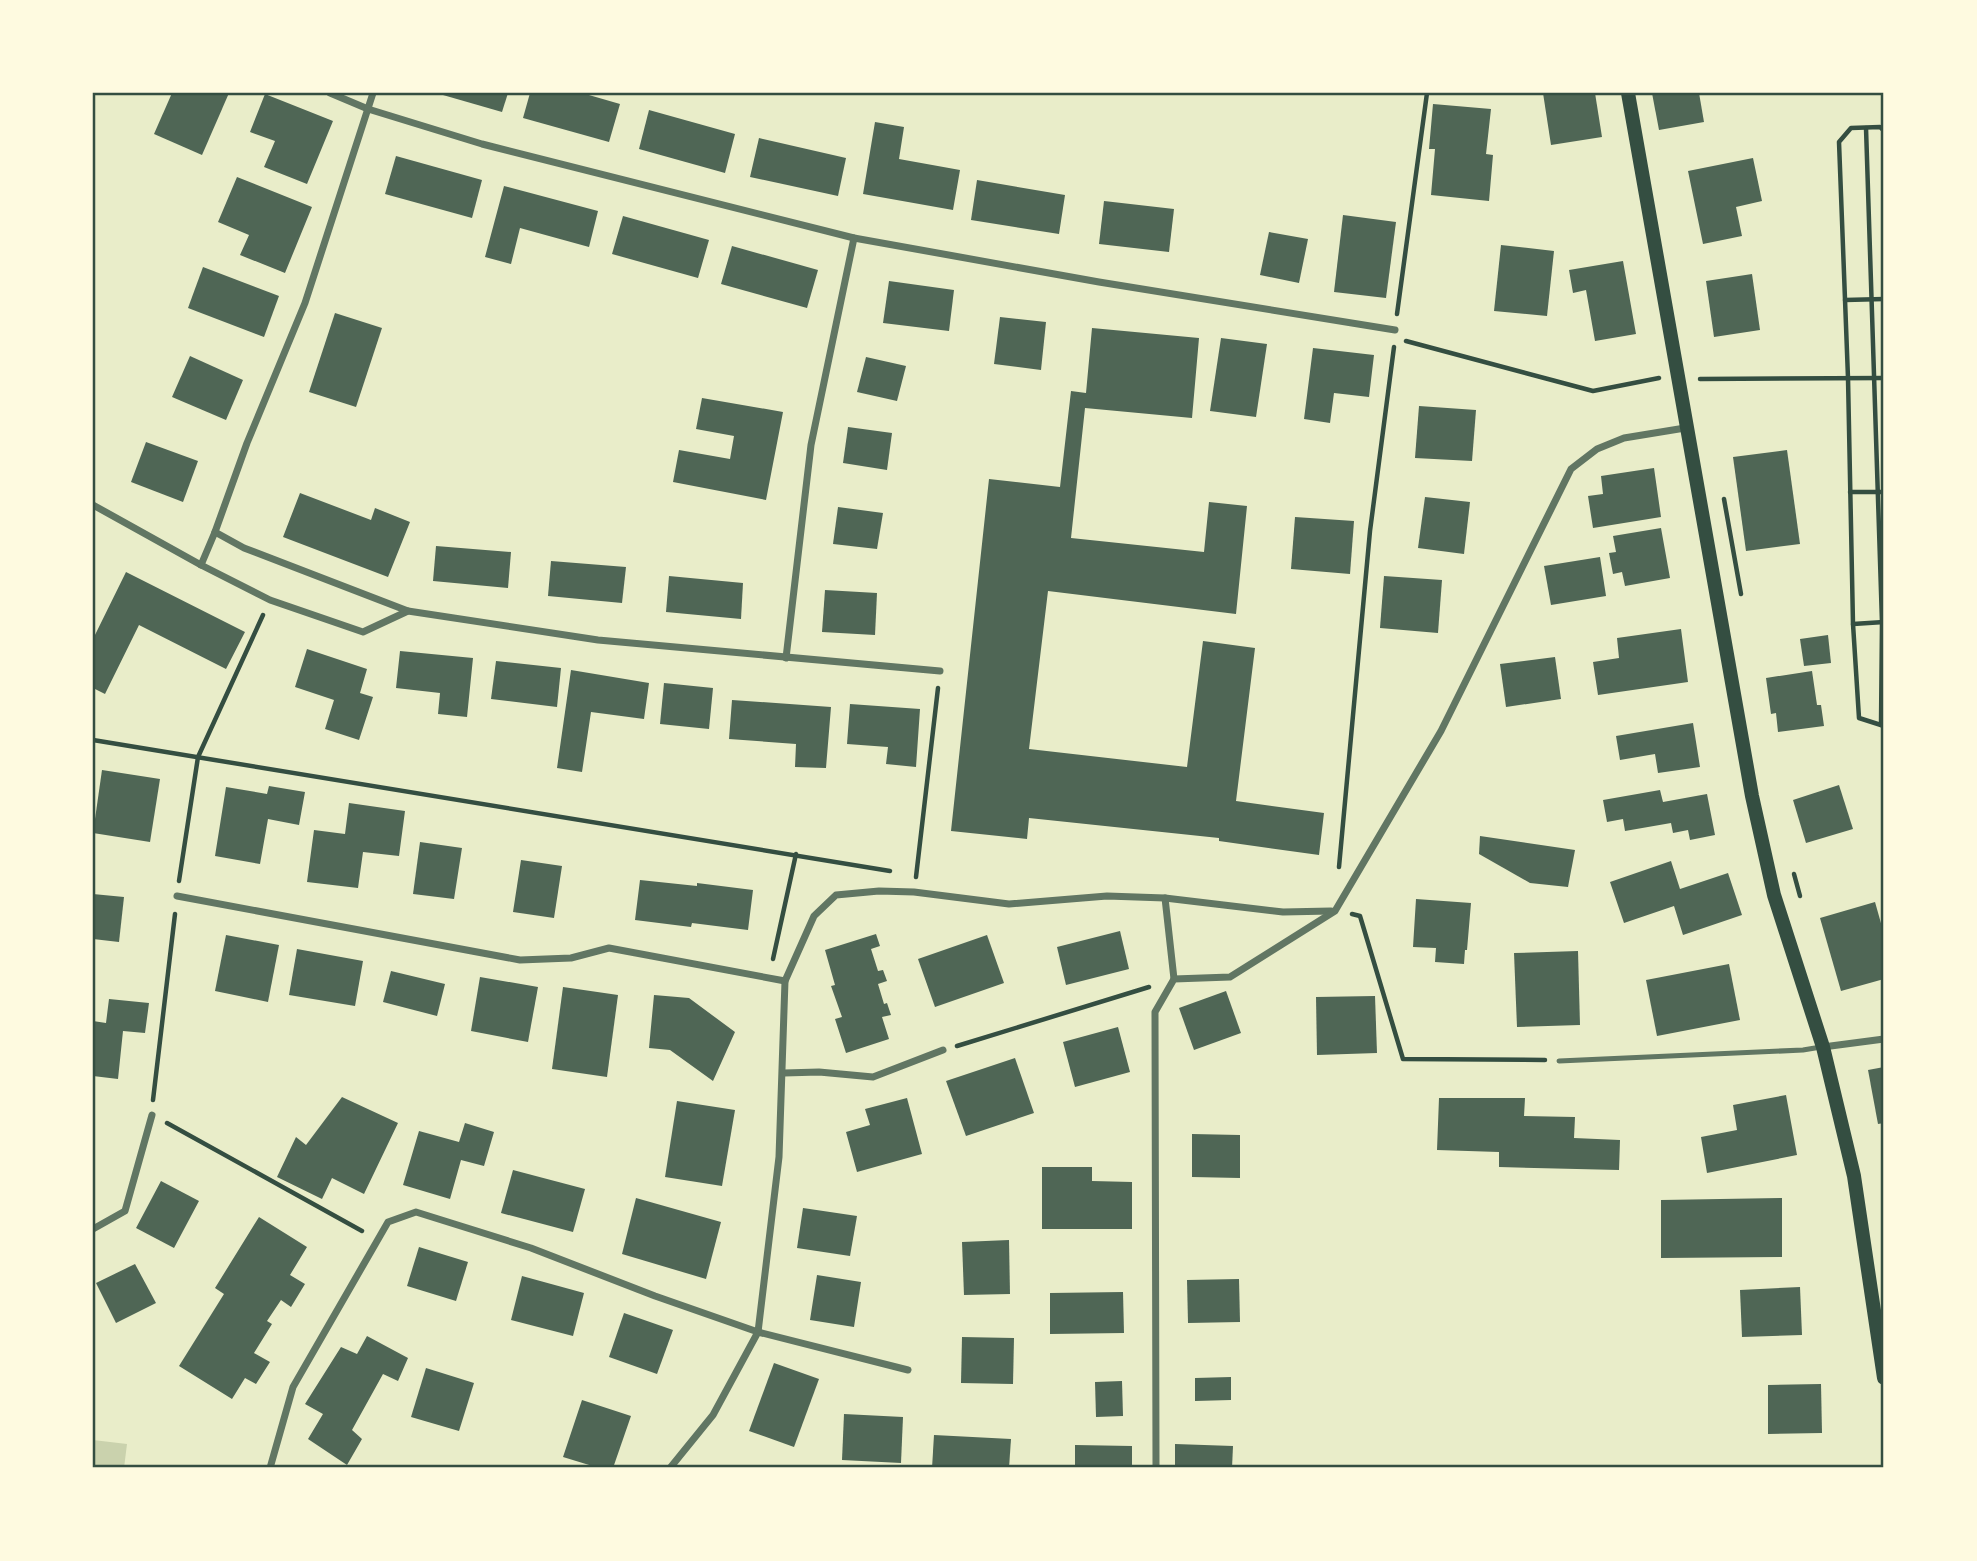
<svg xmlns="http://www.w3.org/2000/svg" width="1977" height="1561" font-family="Mulish,sans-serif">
  <rect width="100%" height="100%" fill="#e9edc9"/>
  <polygon fill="#cad2ad" points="93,1440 127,1444 124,1468 93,1468"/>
  <g fill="#4f6655">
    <polygon points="172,93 229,93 202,155 154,134"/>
    <polygon points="436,93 508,93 502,112"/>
    <polygon points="530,93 582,93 620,104 609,142 523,118"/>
    <polygon points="1543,93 1595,93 1602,137 1551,145"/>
    <polygon points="1652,93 1699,93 1704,122 1659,130"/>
    <polygon points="265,94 333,121 307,184 264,167 275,141 250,132"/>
    <polygon points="1433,104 1491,109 1486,154 1493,155 1489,201 1431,195 1435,149 1429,149"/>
    <polygon points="649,110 735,134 725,173 639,149"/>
    <polygon points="875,122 904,127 899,159 960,170 953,210 863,194"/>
    <polygon points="759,138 846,158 838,196 750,177"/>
    <polygon points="396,156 482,180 472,218 385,194"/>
    <polygon points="1753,158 1762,201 1736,207 1742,236 1703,244 1688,171"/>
    <polygon points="237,177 312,207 285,273 240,255 249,235 218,222"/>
    <polygon points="977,180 1065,195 1059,234 971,220"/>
    <polygon points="504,186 598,211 589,247 520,228 511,264 485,257"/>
    <polygon points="1104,201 1174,209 1169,252 1099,244"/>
    <polygon points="1343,215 1396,222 1386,298 1334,292"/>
    <polygon points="623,216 709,240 698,278 612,254"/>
    <polygon points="1269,232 1308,239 1299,283 1260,275"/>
    <polygon points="1501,245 1554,251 1547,316 1494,311"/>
    <polygon points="732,246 818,270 807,308 721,284"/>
    <polygon points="1623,261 1636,334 1595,341 1586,290 1573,293 1569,270"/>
    <polygon points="203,267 279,296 264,337 188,308"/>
    <polygon points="1752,274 1760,330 1714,337 1706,281"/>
    <polygon points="889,281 954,290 949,331 883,323"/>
    <polygon points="335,313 382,328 356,407 309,392"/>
    <polygon points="1000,317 1046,322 1041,370 994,364"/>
    <polygon points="1092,328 1199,338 1192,418 1085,408 1071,538 1204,552 1209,502 1247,506 1236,614 1048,591 1029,749 1187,767 1203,641 1255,648 1236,801 1324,813 1319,855 1219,841 1219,838 1029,818 1027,839 951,831 989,479 1060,487 1071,391 1086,393"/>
    <polygon points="1221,338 1267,344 1256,417 1210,411"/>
    <polygon points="1313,348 1374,355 1369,397 1334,393 1330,423 1304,419"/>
    <polygon points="190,356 243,380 226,420 172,397"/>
    <polygon points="866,357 906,366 897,401 857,392"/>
    <polygon points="702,398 783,412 766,500 673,482 679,450 730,459 734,436 696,429"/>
    <polygon points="1419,406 1476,410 1472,461 1415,458"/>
    <polygon points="848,427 892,433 887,470 843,463"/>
    <polygon points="146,442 198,461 183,502 131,482"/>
    <polygon points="1787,450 1800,544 1746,551 1733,457"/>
    <polygon points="1654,468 1661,517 1593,528 1588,496 1603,494 1601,476"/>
    <polygon points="300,493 371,520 375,508 410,522 388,577 283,537"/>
    <polygon points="1425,497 1470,502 1464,554 1418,548"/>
    <polygon points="838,507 883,513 877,549 833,544"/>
    <polygon points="1295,517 1354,521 1350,574 1291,569"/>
    <polygon points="1661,528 1670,578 1625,586 1622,572 1613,574 1609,553 1616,552 1613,536"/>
    <polygon points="436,546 511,552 508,588 433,581"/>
    <polygon points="1600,557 1606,596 1551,605 1544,566"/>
    <polygon points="551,561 626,567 622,603 548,596"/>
    <polygon points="126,572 245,632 226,669 139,625 105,694 93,688 93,639"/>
    <polygon points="669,576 743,583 741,619 666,612"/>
    <polygon points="1384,576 1442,580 1438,633 1380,628"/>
    <polygon points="825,590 877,593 875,635 822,632"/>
    <polygon points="1681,629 1688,682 1598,695 1593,662 1619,658 1617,638"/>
    <polygon points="1828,635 1831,663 1804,666 1800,639"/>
    <polygon points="307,649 367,669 360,693 373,697 359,740 325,729 334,700 295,687"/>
    <polygon points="400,651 473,658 467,717 438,714 440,693 396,688"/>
    <polygon points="1555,657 1561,699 1506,707 1500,664"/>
    <polygon points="496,661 561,668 557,707 491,699"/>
    <polygon points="571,670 649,683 644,719 591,712 582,772 557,768"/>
    <polygon points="1812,671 1817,705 1821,705 1824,726 1778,732 1776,713 1771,714 1766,678"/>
    <polygon points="664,683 713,688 709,729 660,724"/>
    <polygon points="732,700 831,707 826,768 795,767 796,744 729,739"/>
    <polygon points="850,704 920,709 916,767 886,764 888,747 847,744"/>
    <polygon points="1693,723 1700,767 1658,773 1655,754 1620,760 1616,736"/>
    <polygon points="102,770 160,779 150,842 93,833"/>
    <polygon points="1839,785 1853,829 1806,843 1793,800"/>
    <polygon points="269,786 305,792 299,825 268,819 260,864 215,856 226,787 267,794"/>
    <polygon points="1660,790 1663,802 1707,794 1715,835 1690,840 1688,830 1673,833 1671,823 1625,831 1623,819 1607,822 1603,800"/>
    <polygon points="349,803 405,811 399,856 363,852 358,888 307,882 314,830 345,834"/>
    <polygon points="1480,836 1575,850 1568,887 1530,883 1479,854"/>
    <polygon points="420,842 462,848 454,899 413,894"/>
    <polygon points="521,860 562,866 554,918 513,912"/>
    <polygon points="1671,861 1680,889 1728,873 1742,915 1683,935 1674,906 1624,923 1610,882"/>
    <polygon points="640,880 697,886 697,883 753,890 748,930 692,923 691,927 635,920"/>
    <polygon points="93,894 124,897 119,942 93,939"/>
    <polygon points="1416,899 1471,903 1467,950 1465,950 1464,964 1435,962 1436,948 1413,947"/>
    <polygon points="1875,902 1884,934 1884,979 1841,991 1820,918"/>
    <polygon points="1120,931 1129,969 1066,985 1057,947"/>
    <polygon points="876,934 880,946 871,949 878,971 883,970 887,981 878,984 884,1004 887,1003 891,1015 882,1017 889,1039 846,1053 835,1019 842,1017 831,986 835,985 825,950"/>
    <polygon points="226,935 279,945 268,1002 215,991"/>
    <polygon points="987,935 1004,983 935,1007 918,959"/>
    <polygon points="297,949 363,961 355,1006 289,995"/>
    <polygon points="1578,951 1580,1025 1517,1027 1514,953"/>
    <polygon points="1729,964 1740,1020 1657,1036 1646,980"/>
    <polygon points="391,971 445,984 437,1016 383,1002"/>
    <polygon points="480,977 538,987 528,1042 471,1031"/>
    <polygon points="563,987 618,995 607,1077 552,1069"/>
    <polygon points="1226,991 1241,1033 1194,1050 1179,1008"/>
    <polygon points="654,995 689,998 735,1032 713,1081 670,1050 649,1048"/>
    <polygon points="1375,996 1377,1053 1317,1055 1316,997"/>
    <polygon points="109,999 149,1003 145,1033 123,1031 118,1079 93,1076 93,1021 106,1023"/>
    <polygon points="1118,1027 1130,1072 1075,1087 1063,1042"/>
    <polygon points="1015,1058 1034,1113 966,1136 946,1081"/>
    <polygon points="1884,1067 1884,1123 1878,1124 1868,1070"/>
    <polygon points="1786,1095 1797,1155 1707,1173 1701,1137 1737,1130 1733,1105"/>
    <polygon points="342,1097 398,1123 364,1194 332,1178 322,1199 277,1177 296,1137 306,1145"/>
    <polygon points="907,1098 922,1154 857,1172 846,1132 870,1125 865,1109"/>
    <polygon points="1439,1098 1525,1098 1524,1116 1575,1117 1574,1138 1620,1140 1619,1170 1499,1167 1499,1152 1437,1150"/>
    <polygon points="677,1101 735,1110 722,1186 665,1177"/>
    <polygon points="465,1123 494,1132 484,1166 461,1160 450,1199 403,1185 419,1131 459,1142"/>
    <polygon points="1192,1134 1240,1135 1240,1178 1192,1177"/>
    <polygon points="1042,1167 1092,1167 1092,1181 1132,1182 1132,1229 1042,1229"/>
    <polygon points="513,1170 585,1189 573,1232 501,1213"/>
    <polygon points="161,1181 199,1201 174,1248 136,1228"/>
    <polygon points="636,1198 721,1222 706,1279 622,1254"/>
    <polygon points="1782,1198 1782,1257 1661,1258 1661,1200"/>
    <polygon points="803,1208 857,1216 850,1256 797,1248"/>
    <polygon points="259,1217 307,1247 290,1275 305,1284 291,1307 281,1300 267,1321 272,1324 254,1353 270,1362 256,1384 245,1378 232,1399 179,1366 224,1294 215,1288"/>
    <polygon points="1009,1240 1010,1294 964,1295 962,1242"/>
    <polygon points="419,1247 468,1262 456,1301 407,1286"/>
    <polygon points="135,1264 156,1303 116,1323 96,1283"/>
    <polygon points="817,1275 861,1282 854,1327 810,1320"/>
    <polygon points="522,1276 584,1293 573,1336 511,1320"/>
    <polygon points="1239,1279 1240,1322 1188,1323 1187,1280"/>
    <polygon points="1800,1287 1802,1335 1742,1337 1740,1290"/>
    <polygon points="1123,1292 1124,1333 1050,1334 1050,1293"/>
    <polygon points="624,1313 673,1330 657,1374 609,1357"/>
    <polygon points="367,1336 408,1358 398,1381 383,1374 352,1430 362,1439 347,1465 308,1439 323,1414 305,1404 341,1347 357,1354"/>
    <polygon points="962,1337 1014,1338 1013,1384 961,1383"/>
    <polygon points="774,1363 819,1379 794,1447 749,1431"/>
    <polygon points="426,1368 474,1383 459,1431 411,1417"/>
    <polygon points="1231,1377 1231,1400 1195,1401 1195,1378"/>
    <polygon points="1122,1381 1123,1416 1096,1417 1095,1382"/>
    <polygon points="1821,1384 1822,1433 1768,1434 1768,1385"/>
    <polygon points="582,1400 631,1416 613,1468 599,1468 563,1457"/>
    <polygon points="844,1414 903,1417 901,1463 842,1460"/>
    <polygon points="934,1435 1011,1439 1009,1468 932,1468"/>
    <polygon points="1175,1444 1233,1446 1232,1468 1175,1468"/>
    <polygon points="1075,1445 1132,1446 1132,1468 1075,1468"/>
  </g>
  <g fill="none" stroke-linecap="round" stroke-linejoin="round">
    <g stroke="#344e41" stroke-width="4.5">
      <polyline points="1866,128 1882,622 1881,725"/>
      <polyline points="1884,131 1880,127 1851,128 1839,142 1848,378 1853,624 1859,718 1884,726"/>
      <polyline points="1845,300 1884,299"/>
      <polyline points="1397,314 1427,93"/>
      <polyline points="1406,341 1593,391 1659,378"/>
      <polyline points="1700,379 1884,378"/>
      <polyline points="1850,492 1884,492"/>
      <polyline points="1724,499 1741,594"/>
      <polyline points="1853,624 1884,622"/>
      <polyline points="93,740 890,871"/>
      <polyline points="1339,867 1370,531 1394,347"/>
      <polyline points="1794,874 1800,896"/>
      <polyline points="916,877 938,688"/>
      <polyline points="179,881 198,757 263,615"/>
      <polyline points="1352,914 1360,916 1403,1059 1545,1060"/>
      <polyline points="773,959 796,854"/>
      <polyline points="957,1046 1149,987"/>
      <polyline points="153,1100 175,914"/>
      <polyline points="167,1123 362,1231"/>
    </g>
    <polyline stroke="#617663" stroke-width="5" points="1559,1061 1803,1050 1821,1047"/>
    <g stroke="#617663" stroke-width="7">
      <polyline points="330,93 368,109 482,144 854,238 1099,282 1395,330"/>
      <polyline points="93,505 201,565 270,600 363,632 408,611 598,640 940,671"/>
      <polyline points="215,532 244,548 408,611"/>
      <polyline points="201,565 215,532 247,443 305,303 373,93"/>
      <polyline points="786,658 811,445 854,238"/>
      <polyline points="177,896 520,960 571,958 609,948 785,981"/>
      <polyline points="1165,898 1174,979"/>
      <polyline points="1823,1047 1884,1039"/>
      <polyline points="784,1073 819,1072 873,1077 943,1050"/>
      <polyline points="93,1229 125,1211 152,1115"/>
      <polyline points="270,1468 293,1387 388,1222 416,1212 531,1248 655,1296 758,1332 908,1370"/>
      <polyline points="670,1468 713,1415 758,1332 779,1157 785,981 814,916 836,895 879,891 914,892 1009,904 1107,896 1165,898 1283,912 1331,911"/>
      <polyline points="1156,1468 1155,1012 1174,979 1230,977 1335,911 1441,731 1571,469 1597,449 1624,438 1685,428"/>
    </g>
    <polyline stroke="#344e41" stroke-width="14" points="1628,93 1752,796 1774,895 1823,1047 1854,1176 1884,1378"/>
  </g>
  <rect width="1977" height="1561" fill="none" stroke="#fefae0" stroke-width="189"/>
  <rect x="94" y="94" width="1788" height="1372" fill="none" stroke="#344e41" stroke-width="2.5"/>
</svg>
